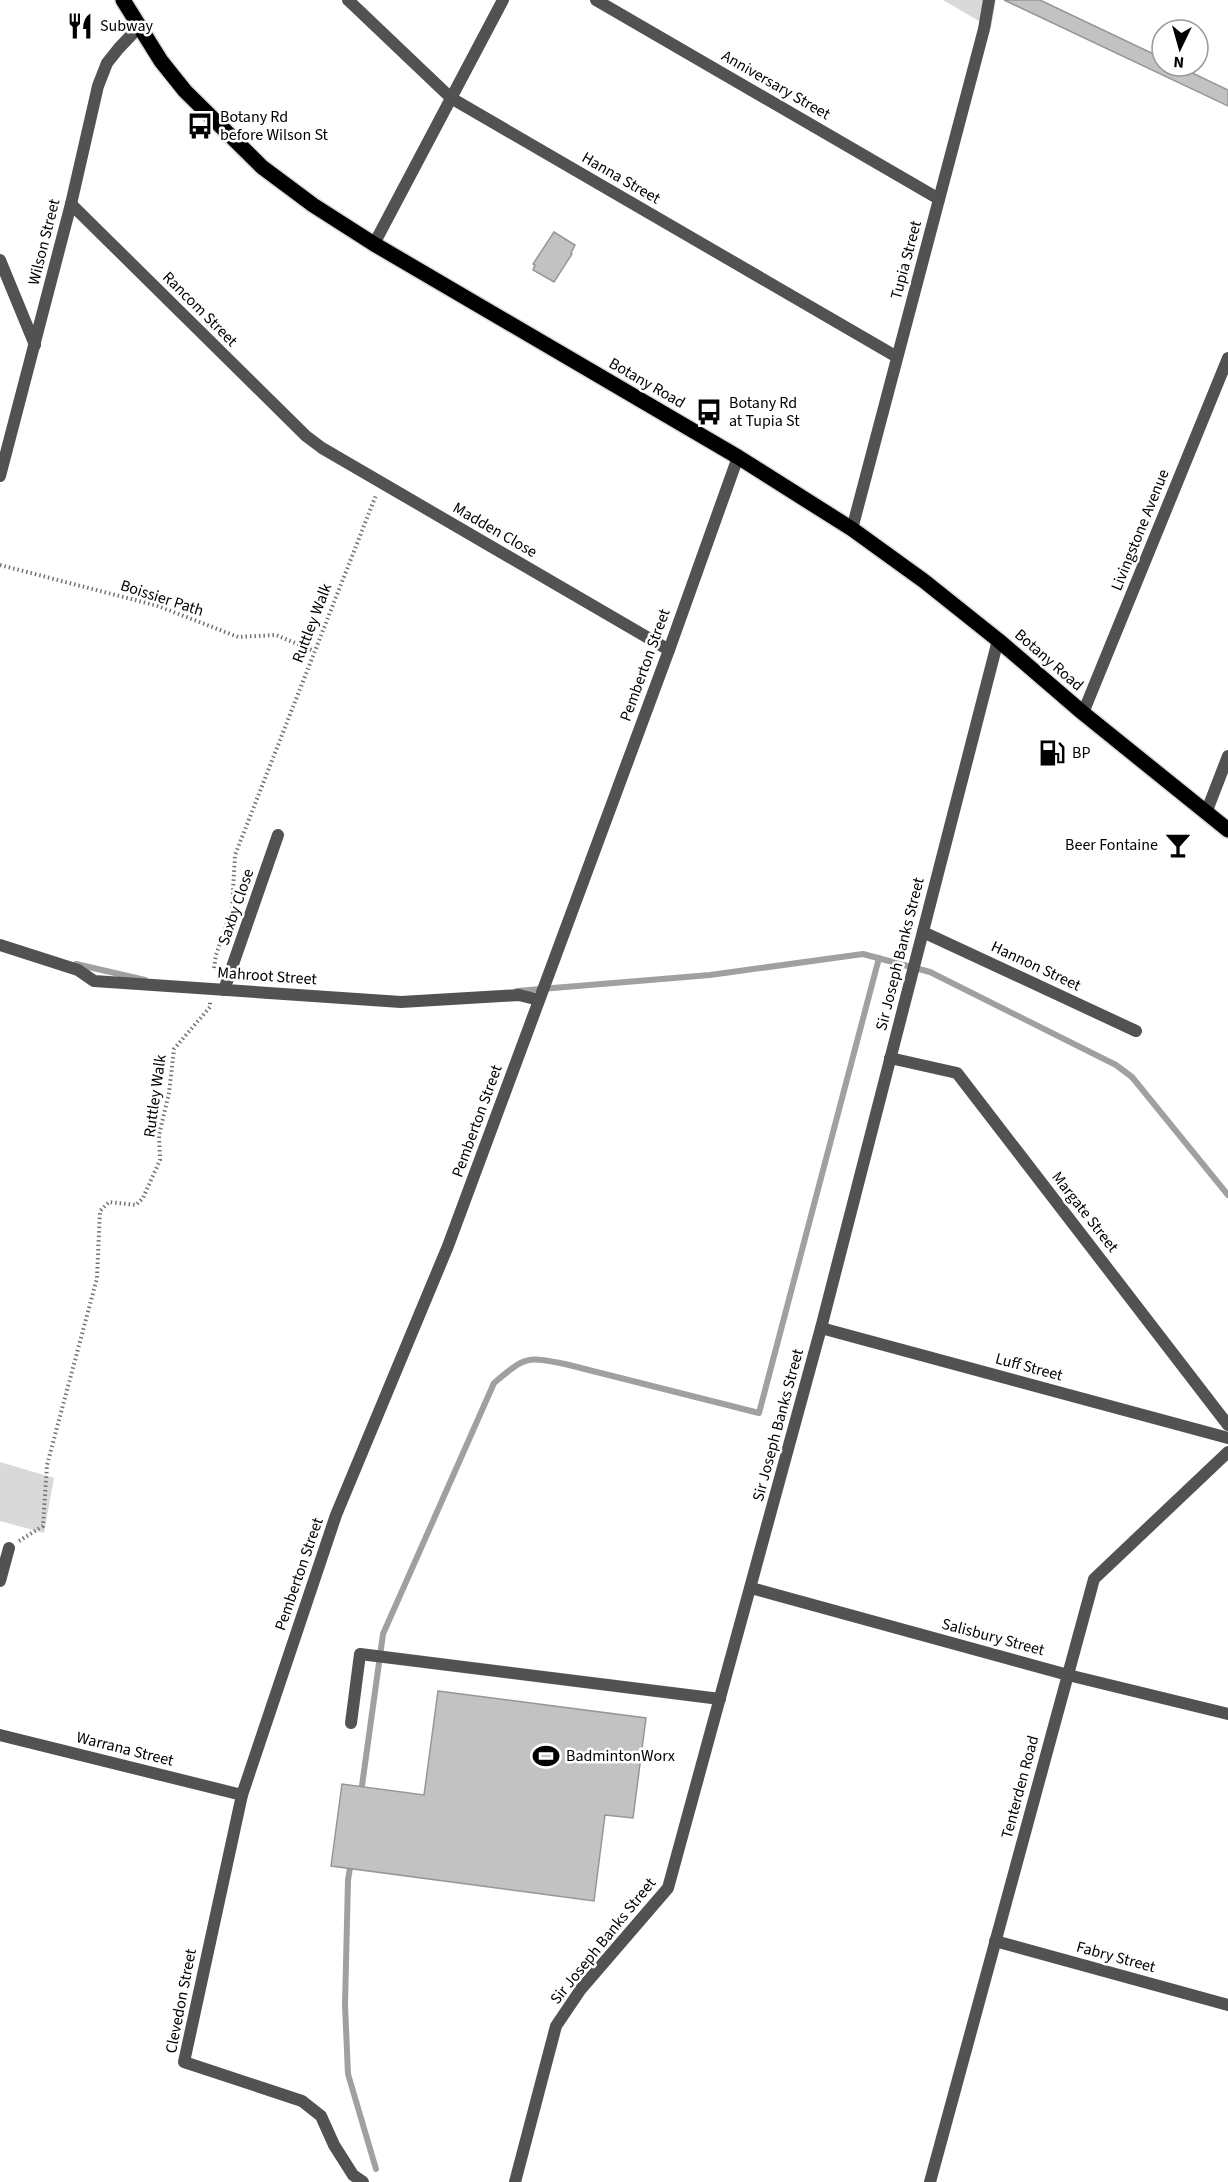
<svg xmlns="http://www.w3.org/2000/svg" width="1228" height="2182" font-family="'Source Sans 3',sans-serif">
  <rect width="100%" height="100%" fill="#fff"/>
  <g fill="#d9d9d9">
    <polygon points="943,0 996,0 991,28"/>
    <polygon points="0,1462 54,1478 44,1533 0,1521"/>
  </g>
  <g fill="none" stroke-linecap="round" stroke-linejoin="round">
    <g stroke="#a0a0a0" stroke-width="6">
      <polyline points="76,964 145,980"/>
      <polyline points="517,991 710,975 863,954 930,972 1116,1065 1132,1077 1228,1195"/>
      <path d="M361,1793L383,1634L494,1383C525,1357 525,1356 565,1364L759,1413L879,958"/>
      <polyline points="351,1862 348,1880 345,2005 348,2074 376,2169"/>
    </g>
  </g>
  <g fill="#c2c2c2" stroke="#969696" stroke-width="1.5">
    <polygon points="1004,0 1040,0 1162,58 1162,66 1178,66 1228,90 1228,106"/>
    <polygon points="554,232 575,245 571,253 572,254 554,282 533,270 535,265 533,264"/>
    <polygon points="438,1691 646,1718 633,1818 605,1815 594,1901 331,1866 342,1784 424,1795"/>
  </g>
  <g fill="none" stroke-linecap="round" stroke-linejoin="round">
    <g stroke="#dbdbdb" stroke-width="18">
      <polyline id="primary" points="123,0 161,61 185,91 262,167 313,205 374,244 738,457 852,529 924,581 998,640 1083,713 1228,830"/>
    </g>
    <g stroke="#747474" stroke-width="4" stroke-dasharray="1.5 3" stroke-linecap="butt">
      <polyline points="0,565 158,606 238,637 276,635 314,651"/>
      <polyline points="214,968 216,955 232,908 235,855 376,495"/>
      <polyline points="19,1541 43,1526 47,1465 97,1278 100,1211 109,1202 136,1205 143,1198 160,1160 159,1135 169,1093 174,1049 210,1007 210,1002"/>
    </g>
    <g stroke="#525252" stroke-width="12">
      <polyline points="348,0 451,98 897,357"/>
      <polyline points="596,0 939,199"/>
      <polyline points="71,204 306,436 322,448 669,650"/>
      <polyline points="374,244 503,0"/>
      <polyline points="0,260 35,345"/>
      <polyline points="0,476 71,204 98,86 107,63 119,48 139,27"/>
      <polyline points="852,529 984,29 989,0"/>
      <polyline points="1083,713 1228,358"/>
      <polyline points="1206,813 1228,756"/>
      <polyline points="923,932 1136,1031"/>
      <polyline points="0,945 78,970 94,981 401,1002 519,995 539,1000"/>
      <polyline points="224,990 278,835"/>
      <polyline points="890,1058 957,1073 1228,1425"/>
      <polyline points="821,1328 1228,1438"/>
      <polyline points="0,1581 9,1548"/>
      <polyline points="751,1588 1068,1675 1228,1714"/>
      <polyline points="351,1723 360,1654 720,1699"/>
      <polyline points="0,1735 242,1795"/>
      <polyline points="995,1941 1228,2005"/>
      <polyline points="363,2182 353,2175 334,2145 321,2116 302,2101 184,2062 242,1795 336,1515 448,1246 669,650 738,457"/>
      <polyline points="515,2182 556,2026 581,1989 668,1888 821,1328 998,640"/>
    </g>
    <polyline stroke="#525252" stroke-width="12" points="930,2182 1094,1579 1228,1452"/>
    <use href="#primary" stroke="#000" stroke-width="15"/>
  </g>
  <defs>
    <g id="restaurant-bare" transform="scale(2.07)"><path d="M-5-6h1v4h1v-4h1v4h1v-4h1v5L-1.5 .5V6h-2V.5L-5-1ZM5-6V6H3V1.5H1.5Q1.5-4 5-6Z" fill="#000" stroke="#fff" stroke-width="2.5" paint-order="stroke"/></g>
    <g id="bus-bare" transform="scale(2.07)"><path d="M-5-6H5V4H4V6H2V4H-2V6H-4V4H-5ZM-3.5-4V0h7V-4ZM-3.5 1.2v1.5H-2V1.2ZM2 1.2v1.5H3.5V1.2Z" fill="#000" stroke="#fff" stroke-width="2.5" paint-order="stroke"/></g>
    <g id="fuel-bare" transform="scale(2.07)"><path d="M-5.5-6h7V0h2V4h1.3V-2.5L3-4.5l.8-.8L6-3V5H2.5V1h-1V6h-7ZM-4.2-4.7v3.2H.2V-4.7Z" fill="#000" stroke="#fff" stroke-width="2.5" paint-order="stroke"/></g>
    <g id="bar-bare" transform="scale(2.07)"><path d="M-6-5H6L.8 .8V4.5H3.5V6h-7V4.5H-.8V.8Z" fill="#000" stroke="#fff" stroke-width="2.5" paint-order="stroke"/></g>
    <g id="stadium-bare" transform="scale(2.07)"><path d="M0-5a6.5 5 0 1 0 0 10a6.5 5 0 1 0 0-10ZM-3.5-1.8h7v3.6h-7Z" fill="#000" stroke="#fff" stroke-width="2.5" paint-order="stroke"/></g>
  </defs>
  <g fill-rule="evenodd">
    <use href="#restaurant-bare" x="80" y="26"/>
    <use href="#bus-bare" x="200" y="126"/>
    <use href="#bus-bare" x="709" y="412"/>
    <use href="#fuel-bare" x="1052" y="753"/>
    <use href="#bar-bare" x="1178" y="845"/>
    <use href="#stadium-bare" x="546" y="1756"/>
  </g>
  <g text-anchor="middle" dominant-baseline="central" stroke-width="5" stroke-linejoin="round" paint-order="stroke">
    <g font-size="16" fill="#000" stroke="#fff" text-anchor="start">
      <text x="100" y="26">Subway</text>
      <text x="220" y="117">Botany Rd<tspan x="220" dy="18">before Wilson St</tspan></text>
      <text x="729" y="403">Botany Rd<tspan x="729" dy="18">at Tupia St</tspan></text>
      <text x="1072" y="753">BP</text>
      <text x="1158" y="845" text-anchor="end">Beer Fontaine</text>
      <text x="566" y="1756">BadmintonWorx</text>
    </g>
    <g font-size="16" fill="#000" stroke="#fff">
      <text transform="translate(776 85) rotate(30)">Anniversary Street</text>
      <text transform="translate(621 178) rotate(30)">Hanna Street</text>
      <text transform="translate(44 242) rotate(-76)">Wilson Street</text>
      <text transform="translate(906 260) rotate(-75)">Tupia Street</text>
      <text transform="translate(200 309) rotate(45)">Rancom Street</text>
      <text transform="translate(647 383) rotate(30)">Botany Road</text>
      <text transform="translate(495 530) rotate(30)">Madden Close</text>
      <text transform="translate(1140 530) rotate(-68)">Livingstone Avenue</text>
      <text transform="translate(162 598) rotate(18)">Boissier Path</text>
      <text transform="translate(312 623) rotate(-69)">Ruttley Walk</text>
      <text transform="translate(1049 660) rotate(41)">Botany Road</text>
      <text transform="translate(645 665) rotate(-70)">Pemberton Street</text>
      <text transform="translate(236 907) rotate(-71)">Saxby Close</text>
      <text transform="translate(900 954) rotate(-76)">Sir Joseph Banks Street</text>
      <text transform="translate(1036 966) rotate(25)">Hannon Street</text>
      <text transform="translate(267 976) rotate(4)">Mahroot Street</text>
      <text transform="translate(155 1096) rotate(-82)">Ruttley Walk</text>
      <text transform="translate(477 1121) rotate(-70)">Pemberton Street</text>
      <text transform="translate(1085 1212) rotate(52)">Margate Street</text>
      <text transform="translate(1029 1367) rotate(15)">Luff Street</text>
      <text transform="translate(778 1425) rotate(-75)">Sir Joseph Banks Street</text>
      <text transform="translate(299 1574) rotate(-71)">Pemberton Street</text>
      <text transform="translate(993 1637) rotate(15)">Salisbury Street</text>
      <text transform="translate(125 1749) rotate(14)">Warrana Street</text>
      <text transform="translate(1020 1787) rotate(-75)">Tenterden Road</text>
      <text transform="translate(603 1941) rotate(-51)">Sir Joseph Banks Street</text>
      <text transform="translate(1116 1957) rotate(15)">Fabry Street</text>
      <text transform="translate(181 2001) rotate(-79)">Clevedon Street</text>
    </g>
  </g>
  <g transform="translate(1180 48) rotate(185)"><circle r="28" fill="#ffffff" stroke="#999999" stroke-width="1.5"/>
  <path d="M0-4.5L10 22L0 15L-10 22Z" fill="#000000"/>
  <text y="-9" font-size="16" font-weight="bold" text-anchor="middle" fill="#000000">N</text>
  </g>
</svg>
